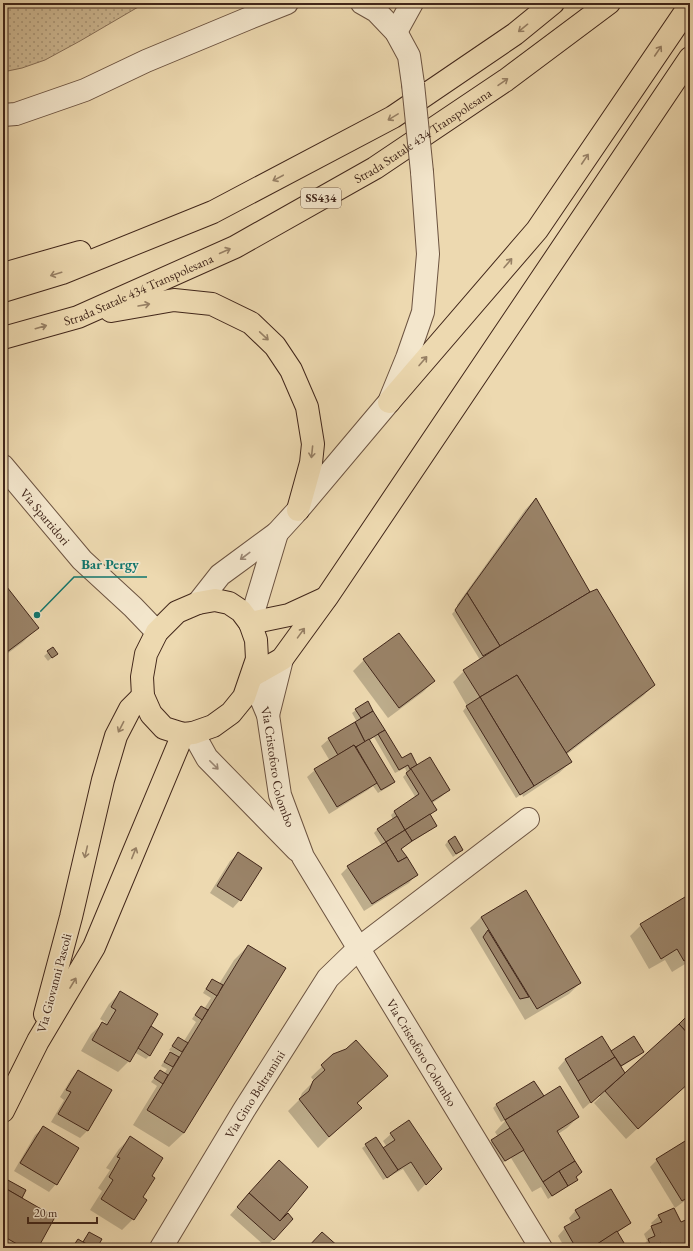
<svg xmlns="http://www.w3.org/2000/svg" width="693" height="1251" font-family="'EB Garamond',serif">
  <defs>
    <pattern id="grass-dots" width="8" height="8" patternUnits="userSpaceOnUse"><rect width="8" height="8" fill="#d0bb96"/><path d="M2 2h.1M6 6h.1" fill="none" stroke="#aa987a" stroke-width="1.8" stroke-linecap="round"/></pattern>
  </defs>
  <rect width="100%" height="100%" fill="#edd9b0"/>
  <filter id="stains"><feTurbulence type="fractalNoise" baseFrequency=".005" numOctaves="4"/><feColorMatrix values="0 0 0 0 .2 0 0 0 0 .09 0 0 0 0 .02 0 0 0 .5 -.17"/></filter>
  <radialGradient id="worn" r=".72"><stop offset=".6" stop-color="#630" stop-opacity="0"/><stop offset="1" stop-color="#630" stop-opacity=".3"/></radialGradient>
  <polygon fill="url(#grass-dots)" stroke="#887058" points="3,3 145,3 80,41 45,60 22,68 3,72"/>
  <g fill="#0003">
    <polygon points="535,499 590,593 654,685 643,696 566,755 571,762 559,773 523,797 522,794 516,798 463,711 467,706 453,682 464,671 480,660 452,614 458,607 457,605 525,510"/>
    <polygon points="3,584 37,628 23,642 3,657"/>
    <polygon points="53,648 56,654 48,661 44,656"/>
    <polygon points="364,660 434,681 423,692 388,718 353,671"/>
    <polygon points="368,703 402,759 417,766 449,790 441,797 431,804 435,810 430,815 436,826 432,829 401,849 416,875 409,883 364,911 341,874 348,867 382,846 374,833 378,829 393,820 391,815 394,812 416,798 403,777 407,773 405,768 395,773 374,737 369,740 394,782 390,786 378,793 373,786 368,790 329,814 307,777 315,770 330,761 321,746 329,739 357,722 352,713 356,710"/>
    <polygon points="448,841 462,850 453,857 445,845"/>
    <polygon points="238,854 240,900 233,908 210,893 230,861"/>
    <polygon points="690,896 690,961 672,972 665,960 649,969 630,936 641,925"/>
    <polygon points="481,917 580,983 569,994 525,1020 470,928"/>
    <polygon points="248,946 285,968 184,1133 169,1147 133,1125 157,1086 151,1082 160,1071 164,1074 167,1069 161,1066 167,1056 172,1052 169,1050 178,1038 184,1041 196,1022 192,1019 198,1010 201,1007 204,1009 211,998 203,993 209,983 213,980 219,984 234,960"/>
    <polygon points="120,993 150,1055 146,1059 134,1052 129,1061 118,1072 81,1051 91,1034 103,1023 104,1024 105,1022 100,1019 109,1004"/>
    <polygon points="690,1014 690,1081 626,1139 594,1103 600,1097 599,1095 583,1109 558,1068 565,1060 602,1038 611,1052 643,1052 640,1055 621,1067 625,1074"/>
    <polygon points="334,1055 387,1076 357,1104 360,1108 318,1148 288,1111 299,1100 302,1093 314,1081 311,1077"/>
    <polygon points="78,1071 111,1090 87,1131 80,1138 51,1122 64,1100 60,1097 71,1079"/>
    <polygon points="534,1082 543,1098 578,1117 567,1128 558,1134 576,1180 573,1183 548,1199 541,1187 532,1192 511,1158 501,1164 488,1144 498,1137 495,1132 505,1121 505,1120 501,1122 493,1108 496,1105"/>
    <polygon points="43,1128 56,1184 49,1192 14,1171 35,1135"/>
    <polygon points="391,1134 440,1169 418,1192 403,1169 383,1180 362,1148 376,1138 383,1149 387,1147 383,1141"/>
    <polygon points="130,1138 150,1176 133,1219 122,1230 90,1210 102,1191 98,1188 110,1170 106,1168 119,1149"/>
    <polygon points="690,1139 690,1197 675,1208 650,1167 657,1160"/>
    <polygon points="271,1169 285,1212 292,1219 266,1247 230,1215"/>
    <polygon points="7,1180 37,1248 3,1248 3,1187 5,1183 4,1183"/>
    <polygon points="576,1210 630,1223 617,1233 626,1248 565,1248 558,1236 565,1228 572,1224 569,1218"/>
    <polygon points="659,1216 681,1223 690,1219 690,1248 641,1248 641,1247 647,1241 644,1234 653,1226 651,1223"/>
    <polygon points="89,1233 96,1248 70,1248 78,1240 82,1242"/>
  </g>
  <g fill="#9a8368" stroke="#41261a">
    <polygon points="536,498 590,592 500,646 467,593"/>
    <polygon points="3,582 39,628 3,655"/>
    <polygon points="597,589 655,685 566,753 517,675 480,697 463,670 500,646 590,592"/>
    <polygon points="467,593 500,646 483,656 455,610"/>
    <polygon points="399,633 435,681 399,708 363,659"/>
    <polygon points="53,647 58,654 52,658 47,651"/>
    <polygon points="517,675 572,762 534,786 480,697"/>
    <polygon points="480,697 534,786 520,795 466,706"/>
    <polygon points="368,701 373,711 361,718 355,709"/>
    <polygon points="373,711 385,730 365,742 355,722"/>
    <polygon points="355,722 365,742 356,747 354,745 338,755 328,738"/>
    <polygon points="385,730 402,758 411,753 417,765 410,769 408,765 399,770 378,734"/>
    <polygon points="369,739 395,782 381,790 356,747"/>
    <polygon points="354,745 377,783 337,807 314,769"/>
    <polygon points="430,757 450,790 431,802 410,769"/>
    <polygon points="411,769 437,810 405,830 394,811 419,794 406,773"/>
    <polygon points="430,814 437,826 412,841 405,830"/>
    <polygon points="397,816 405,830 386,842 377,829"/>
    <polygon points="405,830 412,841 401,849 407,857 398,862 386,842"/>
    <polygon points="455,836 463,850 456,854 448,841"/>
    <polygon points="386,842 398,862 407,857 418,875 372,904 347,866"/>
    <polygon points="238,852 262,868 241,901 217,886"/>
    <polygon points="526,890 581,983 537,1009 481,917"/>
    <polygon points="690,894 690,958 684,961 677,949 661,959 640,924"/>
    <polygon points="488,930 529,997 520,999 483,937"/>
    <polygon points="248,945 286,968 184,1133 147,1110"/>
    <polygon points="212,979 223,985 217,996 206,989"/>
    <polygon points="120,991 158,1014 130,1062 92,1040 102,1022 107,1025 116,1010 111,1007"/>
    <polygon points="201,1006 208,1010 202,1020 195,1015"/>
    <polygon points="690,1013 690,1036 679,1024"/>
    <polygon points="679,1024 690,1036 690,1082 638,1129 605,1091"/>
    <polygon points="151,1026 163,1034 150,1056 138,1048"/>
    <polygon points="602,1036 615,1057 578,1081 565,1059"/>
    <polygon points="634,1036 644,1052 621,1066 611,1051"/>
    <polygon points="178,1037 188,1043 182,1052 172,1046"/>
    <polygon points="356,1040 388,1076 357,1103 362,1108 329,1137 299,1099 309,1091 313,1081 325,1070 321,1065 333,1054 346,1049"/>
    <polygon points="170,1052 179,1057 173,1067 164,1062"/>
    <polygon points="615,1057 625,1073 591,1103 578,1081"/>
    <polygon points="78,1070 112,1090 88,1131 58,1114 71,1092 66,1090"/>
    <polygon points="160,1070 168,1075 163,1084 154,1078"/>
    <polygon points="534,1081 544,1096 505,1120 496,1104"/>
    <polygon points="560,1086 579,1117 557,1131 575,1161 543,1182 505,1120"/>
    <polygon points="409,1120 442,1169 426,1185 411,1162 398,1170 383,1148 395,1140 390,1133"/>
    <polygon points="43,1126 79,1148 57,1185 20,1163"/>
    <polygon points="510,1128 524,1150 505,1161 491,1140"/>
    <polygon points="130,1136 163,1158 152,1176 155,1178 143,1197 147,1200 134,1220 101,1199 113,1180 109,1177 120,1158 117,1157"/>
    <polygon points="376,1137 398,1170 387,1178 365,1144"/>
    <polygon points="690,1138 690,1196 682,1201 656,1159"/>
    <polygon points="279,1160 308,1187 280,1221 249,1193"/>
    <polygon points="575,1161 582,1172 576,1177 578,1180 568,1186 559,1171"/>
    <polygon points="559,1171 568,1186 552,1196 543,1182"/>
    <polygon points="6,1179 26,1190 22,1198 3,1187 3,1185"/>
    <polygon points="3,1187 55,1217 38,1248 24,1248 3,1236"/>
    <polygon points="611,1189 631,1223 591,1248 576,1248 564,1227 580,1218 575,1210"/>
    <polygon points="249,1193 280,1221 288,1213 293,1219 274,1240 237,1207"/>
    <polygon points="674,1208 681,1222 690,1218 690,1248 663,1248 661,1243 651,1247 648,1239 655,1236 651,1226 662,1222 658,1215"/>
    <polygon points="617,1231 627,1248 591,1248"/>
    <polygon points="89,1232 102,1239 97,1248 94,1248 83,1242"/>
    <polygon points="322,1232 340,1248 307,1248"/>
    <polygon points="78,1239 83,1242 94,1248 72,1248"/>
  </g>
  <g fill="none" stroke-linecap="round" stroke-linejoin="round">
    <g stroke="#6c5340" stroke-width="24">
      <g id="minor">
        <polyline points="362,3 376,11 396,32 409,56 413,84"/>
        <polyline points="396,32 412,3"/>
        <polyline points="3,115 16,114 85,90 146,61 247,19 287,3"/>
        <path id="s1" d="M3,466L82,560L133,607L157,632"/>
        <polyline points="198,603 220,575 277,533 298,510 389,402 407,358 423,312 428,254 422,172"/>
        <polyline points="250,623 277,533"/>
        <path id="s2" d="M252,677L268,715L280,795L303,857L541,1248"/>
        <polyline points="268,715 282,659"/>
        <polyline points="193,733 207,758 297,850"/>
        <path id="s3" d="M161,1248L244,1110L328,978L359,948L528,819"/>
      </g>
    </g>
    <g stroke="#41261a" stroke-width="24">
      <g id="major">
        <polygon points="215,600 229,603 241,611 250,623 256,640 257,659 244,697 231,713 213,726 193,733 183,734 164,728 151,714 143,696 142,677 146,654 157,632 177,612 198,603"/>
        <polyline points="250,623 289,615 326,598"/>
        <polyline points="252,676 282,659 327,597 690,58"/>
        <polyline points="45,1014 71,917 103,780 116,736 130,709 143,696"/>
        <polyline points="3,1111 38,1041 94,947 183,734"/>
      </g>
    </g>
    <g stroke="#41261a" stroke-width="24">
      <g id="highway">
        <polyline points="3,274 80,252"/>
        <polyline points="3,291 62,273 213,212 393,117 515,34 553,3"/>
        <polyline points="111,311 174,300 212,304 251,323 275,346 291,370 307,407 313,444 311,463 298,510"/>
        <path id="s4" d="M3,338L78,317L235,247L375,168L506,80L609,3"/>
        <polyline points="389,402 537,230 690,5"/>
      </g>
    </g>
    <use href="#minor" stroke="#f3e6cc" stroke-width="22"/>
    <use href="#major" stroke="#edd9b0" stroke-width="22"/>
    <use href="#highway" stroke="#edd9b0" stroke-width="22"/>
    <g stroke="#6c5340" stroke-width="24" stroke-linecap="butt">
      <polyline id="minor-bridge" points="413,84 422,172"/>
    </g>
    <use href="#minor-bridge" stroke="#f3e6cc" stroke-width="22"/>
  </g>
  <defs><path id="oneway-shaft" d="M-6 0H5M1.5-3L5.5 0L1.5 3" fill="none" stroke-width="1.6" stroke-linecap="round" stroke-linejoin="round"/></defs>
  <g stroke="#978065">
    <use href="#oneway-shaft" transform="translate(523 28) rotate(141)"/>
    <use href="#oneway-shaft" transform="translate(658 51) rotate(-56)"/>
    <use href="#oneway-shaft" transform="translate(503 82) rotate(-35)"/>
    <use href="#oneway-shaft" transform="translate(393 117) rotate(149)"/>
    <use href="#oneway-shaft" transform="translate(585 159) rotate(-56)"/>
    <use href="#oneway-shaft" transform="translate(278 178) rotate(152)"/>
    <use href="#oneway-shaft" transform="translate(225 251) rotate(-24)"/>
    <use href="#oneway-shaft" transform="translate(508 263) rotate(-49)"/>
    <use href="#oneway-shaft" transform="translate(56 274) rotate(163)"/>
    <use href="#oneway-shaft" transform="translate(144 305) rotate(-10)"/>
    <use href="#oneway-shaft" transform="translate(41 327) rotate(-16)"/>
    <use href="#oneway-shaft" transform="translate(264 336) rotate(43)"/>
    <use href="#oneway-shaft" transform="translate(423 361) rotate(-49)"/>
    <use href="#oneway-shaft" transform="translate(312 452) rotate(96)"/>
    <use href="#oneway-shaft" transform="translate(301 633) rotate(-54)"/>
    <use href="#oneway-shaft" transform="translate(121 727) rotate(117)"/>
    <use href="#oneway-shaft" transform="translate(86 852) rotate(103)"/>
    <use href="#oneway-shaft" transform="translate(134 853) rotate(-68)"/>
    <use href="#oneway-shaft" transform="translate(73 983) rotate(-59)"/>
  </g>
  <g stroke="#9a8673">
    <use href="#oneway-shaft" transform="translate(245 556) rotate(143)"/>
    <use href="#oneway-shaft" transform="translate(214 765) rotate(45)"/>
  </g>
  <g text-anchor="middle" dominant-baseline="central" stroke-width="3.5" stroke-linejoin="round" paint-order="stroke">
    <rect fill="#f3e6cc" stroke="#76604f" stroke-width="1" x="301" y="188" width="40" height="20" rx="3"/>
    <g font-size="12" font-weight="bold" fill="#41261a">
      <text x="321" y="198">SS434</text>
    </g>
    <g font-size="13" fill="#41261a" stroke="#f3e6cc">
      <text stroke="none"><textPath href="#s4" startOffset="468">Strada Statale 434 Transpolesana</textPath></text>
      <text stroke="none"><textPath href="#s4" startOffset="144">Strada Statale 434 Transpolesana</textPath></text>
      <text stroke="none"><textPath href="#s1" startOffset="66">Via Spartidori</textPath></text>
      <text stroke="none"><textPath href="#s2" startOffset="94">Via Cristoforo Colombo</textPath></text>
      <text transform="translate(54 983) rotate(-75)">Via Giovanni Pascoli</text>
      <text stroke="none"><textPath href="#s2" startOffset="417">Via Cristoforo Colombo</textPath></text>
      <text stroke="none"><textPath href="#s3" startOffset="180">Via Gino Beltramini</textPath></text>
    </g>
  </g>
  <path fill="none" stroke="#0f766e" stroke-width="1.5" d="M37 615L74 577H147"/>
  <circle fill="#0f766e" stroke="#f3e6cc" stroke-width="1.5" cx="37" cy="615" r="4"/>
  <g font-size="14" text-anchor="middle" font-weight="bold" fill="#0f766e" stroke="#f3e6cc" stroke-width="3.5" stroke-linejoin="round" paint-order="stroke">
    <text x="110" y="569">Bar Pergy</text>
  </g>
  <rect width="693" height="1251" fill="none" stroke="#edd9b0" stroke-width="16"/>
  <rect x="4" y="4" width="685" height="1243" fill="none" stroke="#41261a" stroke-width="2"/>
  <rect x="8" y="8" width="677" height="1235" fill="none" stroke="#41261a"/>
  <path d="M28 1217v6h69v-6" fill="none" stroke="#41261a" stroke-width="2"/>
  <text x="34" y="1217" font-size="12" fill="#41261a" stroke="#f3e6cc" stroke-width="3" paint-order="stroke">20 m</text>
  <rect width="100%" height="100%" filter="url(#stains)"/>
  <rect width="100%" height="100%" fill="url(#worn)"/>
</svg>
